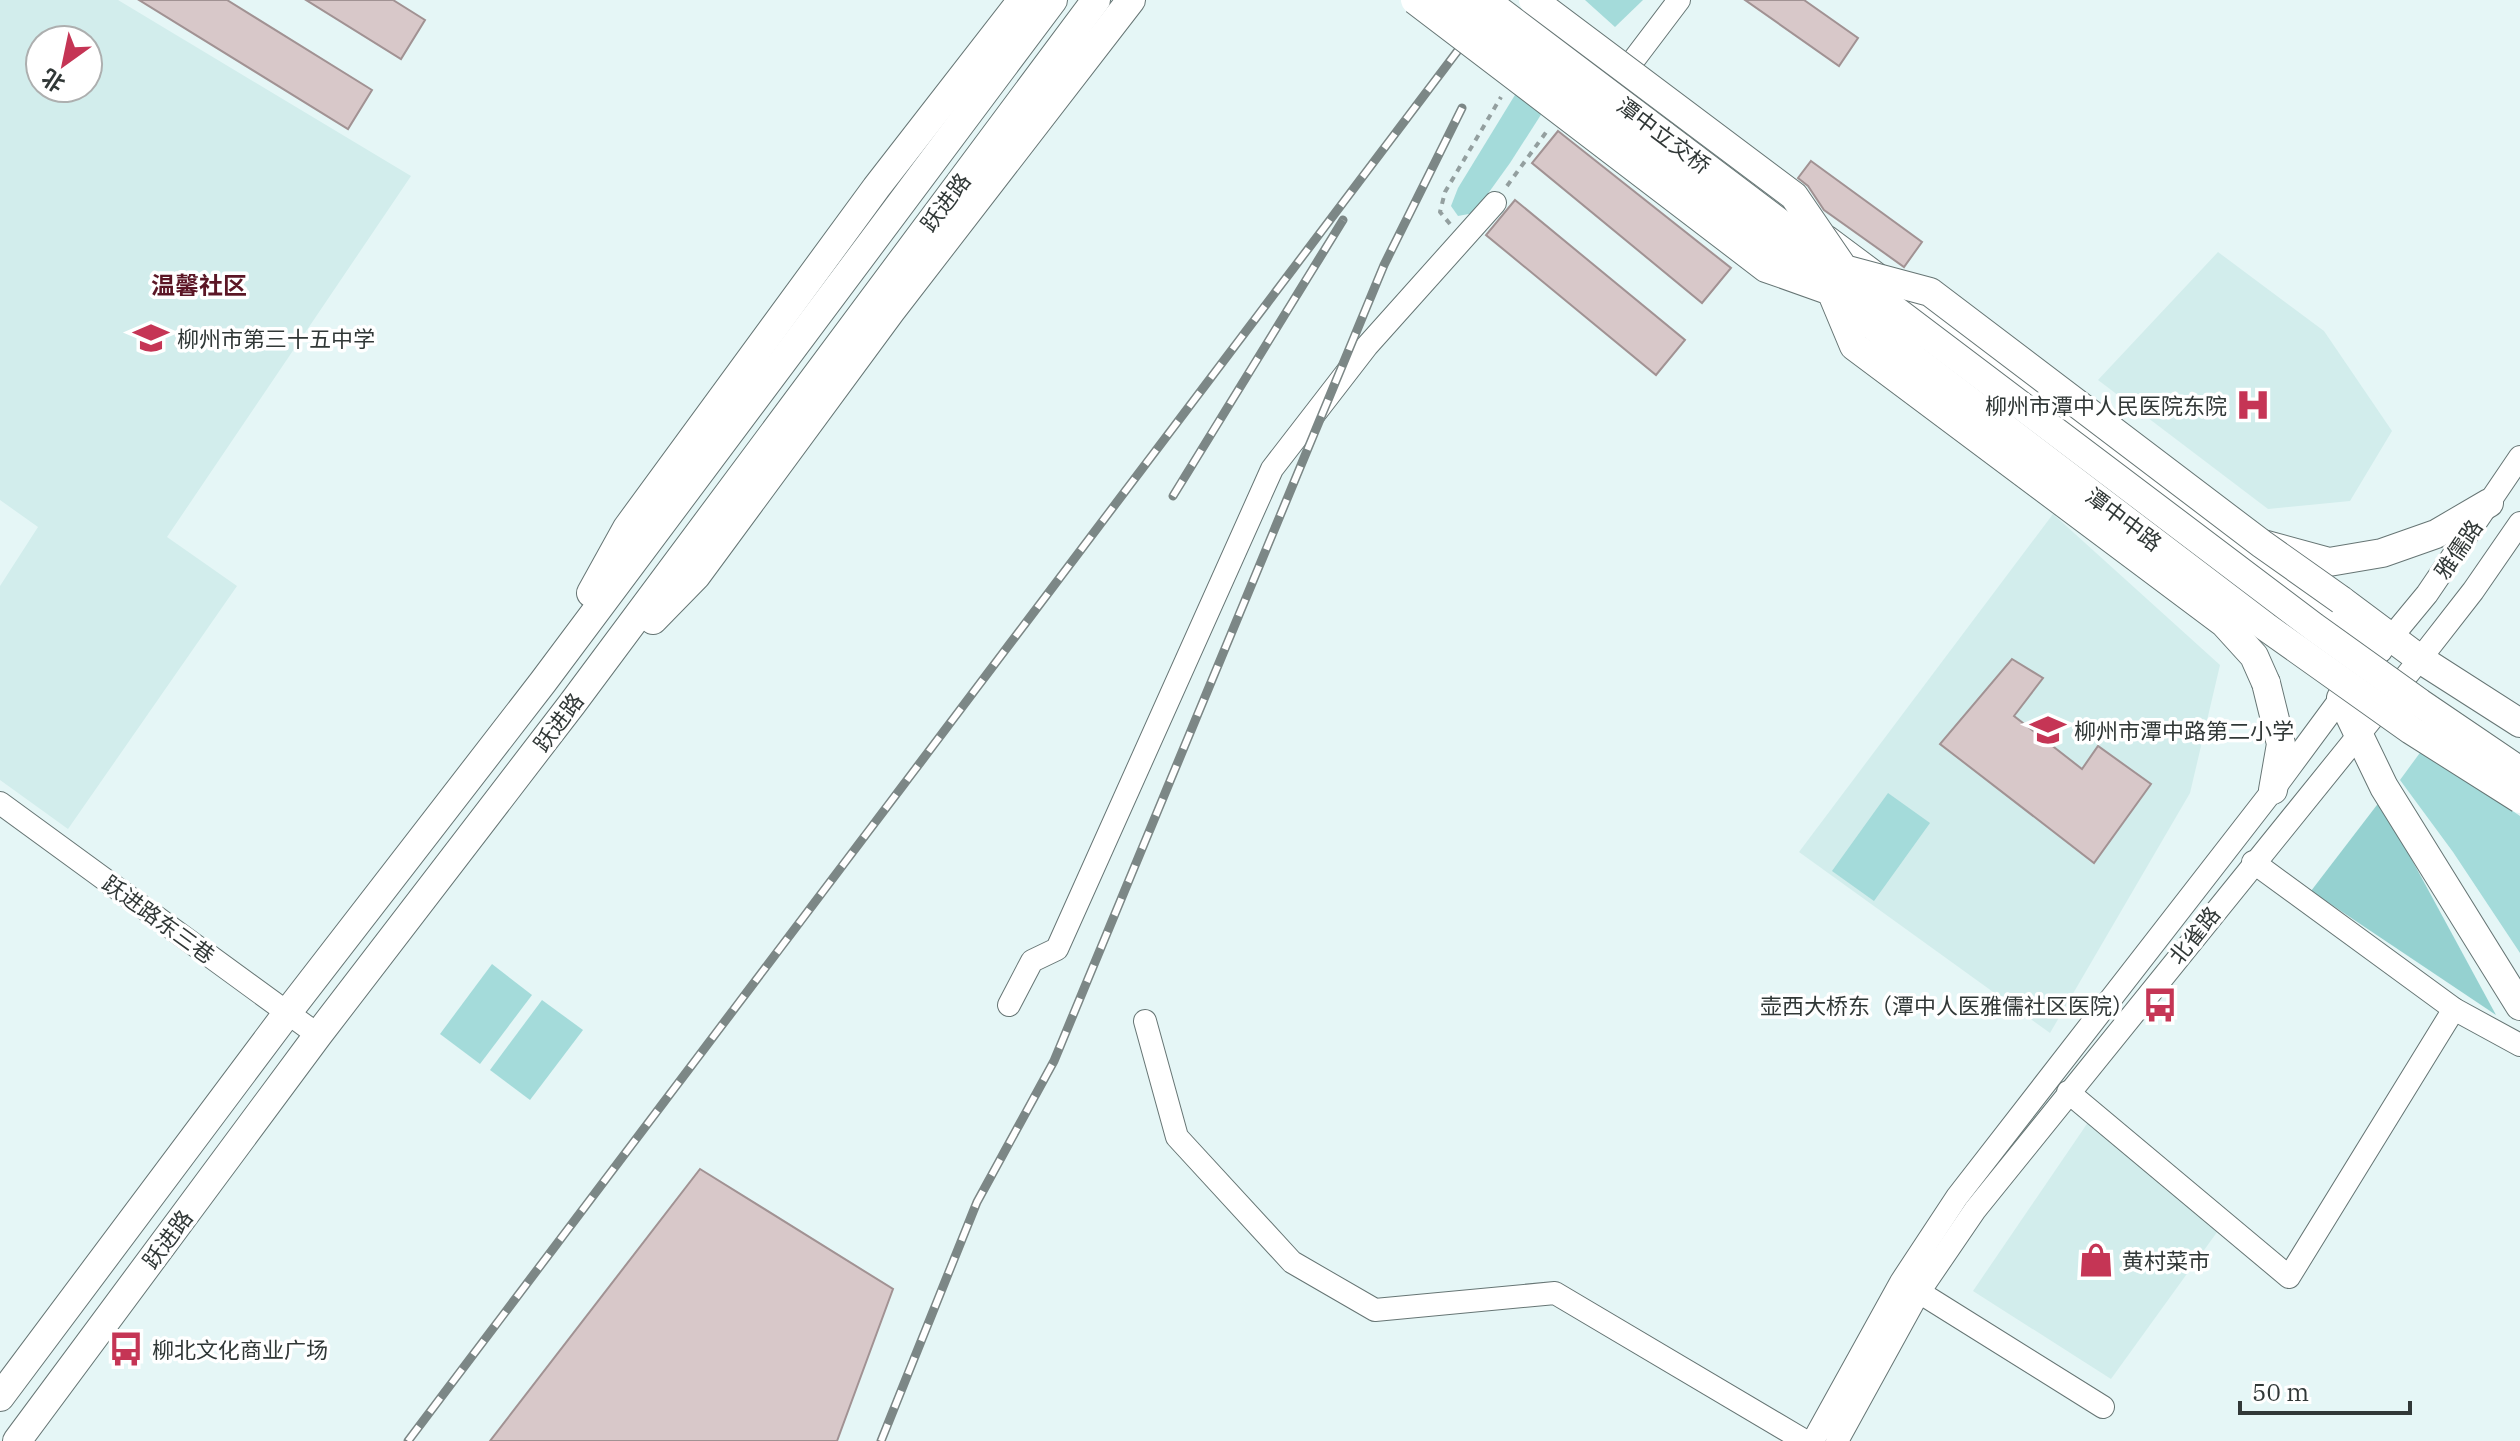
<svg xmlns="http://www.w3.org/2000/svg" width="2520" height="1441" font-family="'IBM Plex Serif','Noto Sans SC',serif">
  <rect width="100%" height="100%" fill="#e5f6f6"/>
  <g fill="#d2edec" fill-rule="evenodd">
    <path d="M0,0H118L411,176L167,537L237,586L68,829L0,780V586L38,527L0,500ZM40,40H88V88H40Z"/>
    <polygon points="2218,252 2324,331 2392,431 2350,501 2268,509 2098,380"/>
    <polygon points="2053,514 2220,665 2190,793 2050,1033 1799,852"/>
    <polygon points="2093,1115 2220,1228 2111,1379 1973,1291"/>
  </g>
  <g fill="#a4dbda">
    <polygon points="1585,0 1643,0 1615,27"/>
    <polygon points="1518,90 1544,110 1510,163 1474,213 1458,216 1451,206 1458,188"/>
    <polygon points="2422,750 2520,816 2520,953 2453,852 2400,780"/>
    <polygon points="1888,793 1930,823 1874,901 1832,871"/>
    <polygon points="492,964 532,995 480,1064 440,1034"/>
    <polygon points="542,1000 583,1030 530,1100 490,1070"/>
  </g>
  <polygon fill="#95d1d0" points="2380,801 2496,1015 2311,891"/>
  <g fill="#d8c8c9" stroke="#a19293" stroke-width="2">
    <polygon points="139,0 227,0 372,90 348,129"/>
    <polygon points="306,0 393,0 425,20 401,59"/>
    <polygon points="1745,0 1804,0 1858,38 1839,66"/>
    <polygon points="1558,131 1731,268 1702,303 1532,163"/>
    <polygon points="1811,161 1922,242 1904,267 1824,210 1808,186 1798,178"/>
    <polygon points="1515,200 1685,340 1656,375 1486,235"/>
    <polygon points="2012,659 2043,678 2014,716 2082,769 2098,746 2151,784 2094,863 1940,744"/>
    <polygon points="700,1169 893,1289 837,1441 490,1441"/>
  </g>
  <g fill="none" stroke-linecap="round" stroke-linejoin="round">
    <g stroke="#667574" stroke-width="24">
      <g id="minor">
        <polyline points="1617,82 1679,0"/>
        <polyline points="1828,237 2381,651"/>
        <polyline points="0,803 318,1035"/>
        <polyline points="2253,862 2454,1009 2520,1045"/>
        <polyline points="1009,1005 1032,961 1057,949 1272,469 1367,346 1495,203"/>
        <polyline points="1145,1021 1177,1137 1292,1262 1375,1310 1555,1293 1805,1441"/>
        <polyline points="2068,1092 2289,1277 2454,1009"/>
        <polyline points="1919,1292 2103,1407"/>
        <polyline points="1813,1441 1901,1282 1957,1197 2273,790 2341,698 2427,594 2520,457"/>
        <polyline points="1837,1441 1919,1292 1975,1210 2420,659 2473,591 2520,523"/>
      </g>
    </g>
    <g stroke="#667574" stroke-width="30">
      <g id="major">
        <polyline points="2263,544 2329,562 2382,553 2436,534 2489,503"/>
        <polyline points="591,593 627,528 876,188 1022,0"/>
        <polyline points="2341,600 2420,659 2520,723"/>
        <polyline points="653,620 696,576 891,311 1131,0"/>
        <polyline points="2266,683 2281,744 2273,790"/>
        <polyline points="2341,698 2384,787 2520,1006"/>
        <polyline points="0,1397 288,1012 543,682 1053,0"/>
        <polyline points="17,1441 318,1035 572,704 1096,0"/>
      </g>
    </g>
    <g stroke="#939f9f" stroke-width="4" stroke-dasharray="6 6" stroke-linecap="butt">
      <polyline points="1507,186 1547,131"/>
      <polyline points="1450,224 1440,212 1445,192 1501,97"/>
    </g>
    <use href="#minor" stroke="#fff" stroke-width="22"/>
    <use href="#major" stroke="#fff" stroke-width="28"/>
    <g stroke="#7c8786" stroke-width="9">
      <g id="rail">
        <polyline points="1173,496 1343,220"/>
        <polyline points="408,1441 1496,0"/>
        <polyline points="881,1441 977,1202 1054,1061 1384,265 1462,108"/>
      </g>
    </g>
    <use href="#rail" stroke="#fff" stroke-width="6" stroke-dasharray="18" stroke-linecap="butt"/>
    <g stroke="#667574" stroke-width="30" stroke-linecap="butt">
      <g id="major-bridge">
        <polyline points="1415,0 1766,268 1831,291 1854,346 2224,623 2254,656 2266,683"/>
        <polyline points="1450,0 1742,220 1913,358 2266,627 2411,730 2520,799"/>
        <polyline points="1485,0 2314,627 2420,703 2520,771"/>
        <polyline points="1533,0 1794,196 1844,269 1930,292 2262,544 2341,600"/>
      </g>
    </g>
    <use href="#major-bridge" stroke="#fff" stroke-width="28"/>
  </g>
  <defs>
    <g id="school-bare" transform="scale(2.76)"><path d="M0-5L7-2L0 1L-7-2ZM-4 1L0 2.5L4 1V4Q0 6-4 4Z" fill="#c53555" stroke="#fff" stroke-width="2.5" paint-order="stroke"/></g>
    <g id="hospital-bare" transform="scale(2.76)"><path d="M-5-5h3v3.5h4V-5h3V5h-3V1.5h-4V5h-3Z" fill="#c53555" stroke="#fff" stroke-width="2.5" paint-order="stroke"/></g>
    <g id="bus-bare" transform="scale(2.76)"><path d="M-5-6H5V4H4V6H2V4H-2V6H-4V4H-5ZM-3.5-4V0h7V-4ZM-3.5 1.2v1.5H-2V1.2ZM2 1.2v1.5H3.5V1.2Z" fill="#c53555" stroke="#fff" stroke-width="2.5" paint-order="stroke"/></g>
    <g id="shop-bare" transform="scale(2.76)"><path d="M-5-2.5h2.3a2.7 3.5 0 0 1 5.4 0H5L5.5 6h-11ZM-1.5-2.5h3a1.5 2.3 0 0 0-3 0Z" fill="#c53555" stroke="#fff" stroke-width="2.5" paint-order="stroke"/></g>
  </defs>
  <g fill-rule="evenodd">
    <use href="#school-bare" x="151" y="338"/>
    <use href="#hospital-bare" x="2253" y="405"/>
    <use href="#school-bare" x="2048" y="730"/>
    <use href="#bus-bare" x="2160" y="1005"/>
    <use href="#shop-bare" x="2096" y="1260"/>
    <use href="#bus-bare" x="126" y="1349"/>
  </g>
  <g text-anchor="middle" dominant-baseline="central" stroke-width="7" stroke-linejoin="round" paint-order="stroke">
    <g font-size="22" fill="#313837" stroke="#fff">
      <text transform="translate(1664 135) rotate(37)">潭中立交桥</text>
      <text transform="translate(945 202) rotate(-53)">跃进路</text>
      <text transform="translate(2124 519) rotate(37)">潭中中路</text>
      <text transform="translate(2458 549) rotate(-56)">雅儒路</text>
      <text transform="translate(558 722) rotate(-53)">跃进路</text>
      <text transform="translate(159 919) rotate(36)">跃进路东三巷</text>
      <text transform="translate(2194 935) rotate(-51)">北雀路</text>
      <text transform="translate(167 1239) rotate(-53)">跃进路</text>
    </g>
    <g font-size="22" fill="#313837" stroke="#fff" text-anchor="start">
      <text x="177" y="338">柳州市第三十五中学</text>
      <text x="2227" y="405" text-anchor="end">柳州市潭中人民医院东院</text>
      <text x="2074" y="730">柳州市潭中路第二小学</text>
      <text x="2134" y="1005" text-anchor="end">壶西大桥东（潭中人医雅儒社区医院）</text>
      <text x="2122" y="1260">黄村菜市</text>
      <text x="152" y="1349">柳北文化商业广场</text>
    </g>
    <g font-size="24" font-weight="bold" fill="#5b1625" stroke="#fff">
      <text x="199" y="285">温馨社区</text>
    </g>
  </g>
  <g transform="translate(64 64) rotate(213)"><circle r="38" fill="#ffffff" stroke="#adafaf" stroke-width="2"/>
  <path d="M0-6L14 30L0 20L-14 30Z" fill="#c53555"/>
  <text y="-12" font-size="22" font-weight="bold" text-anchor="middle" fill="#313837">北</text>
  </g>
  <path d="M2240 1401v12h170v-12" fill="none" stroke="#313837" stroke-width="4"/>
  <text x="2252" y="1401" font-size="24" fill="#313837" stroke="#ffffff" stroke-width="6" paint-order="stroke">50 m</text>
</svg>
